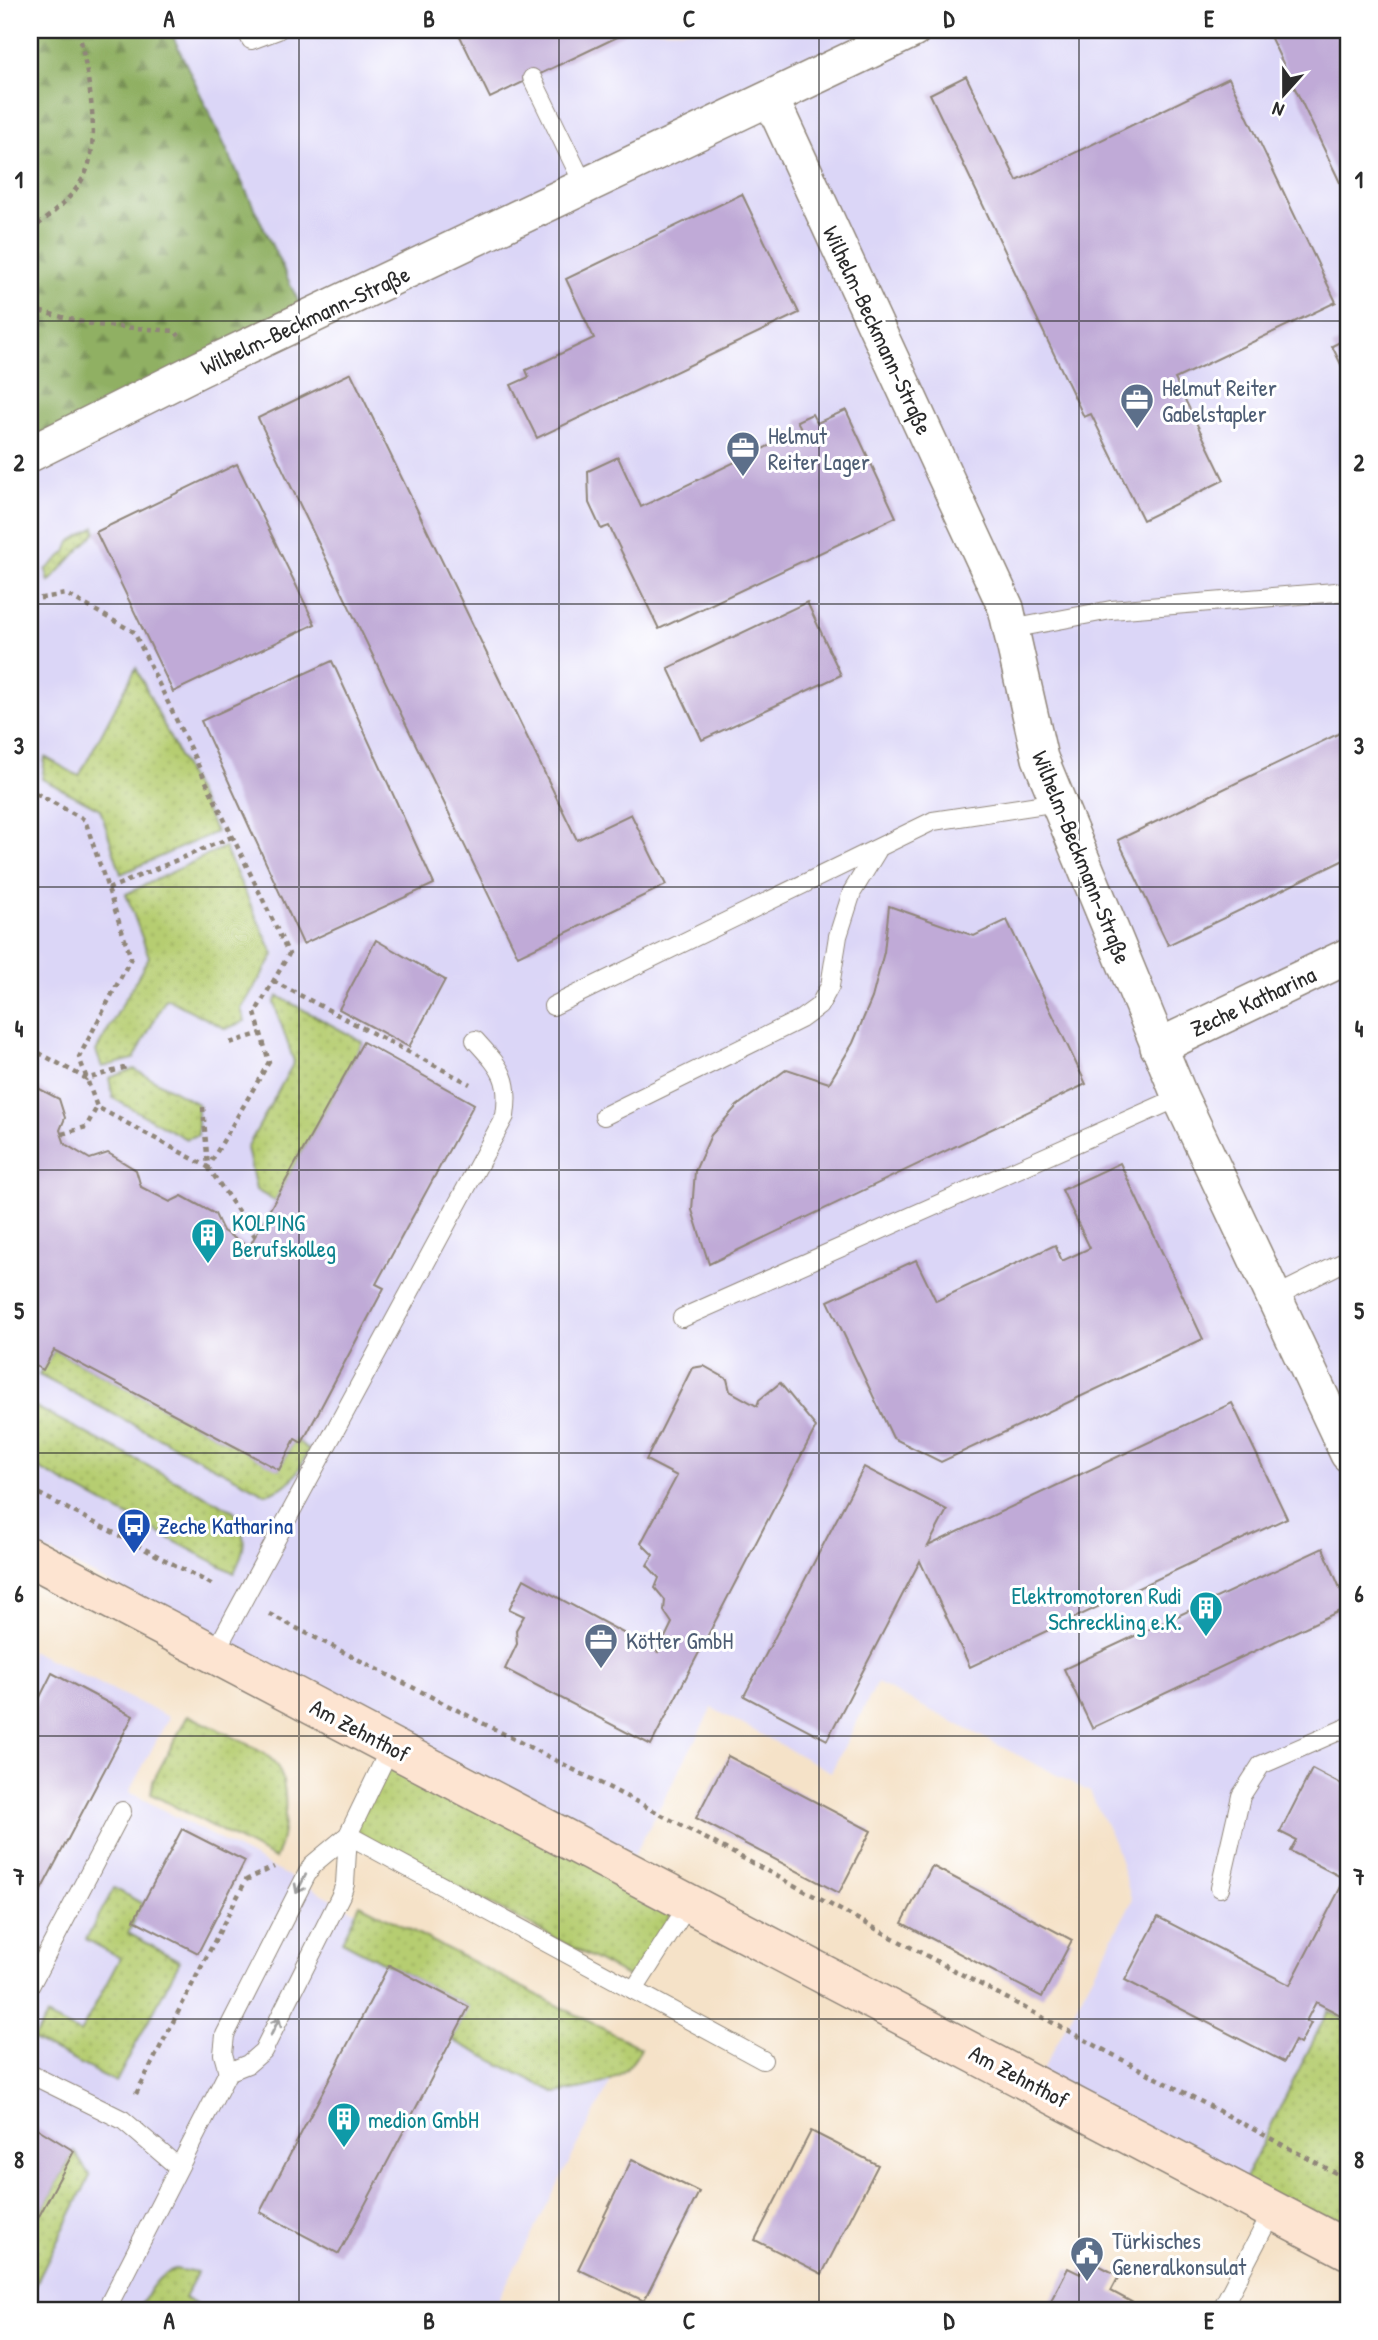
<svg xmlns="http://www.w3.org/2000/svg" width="1378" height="2340" font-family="'Patrick Hand',sans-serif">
  <defs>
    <pattern id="grass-dots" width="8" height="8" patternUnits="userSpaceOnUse" patternTransform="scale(1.75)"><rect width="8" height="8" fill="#b6cd71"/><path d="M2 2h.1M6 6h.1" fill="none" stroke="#9db062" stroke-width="1.8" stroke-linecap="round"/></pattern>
    <pattern id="forest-firs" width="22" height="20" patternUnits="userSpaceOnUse" patternTransform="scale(1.75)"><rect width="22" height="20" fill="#90b063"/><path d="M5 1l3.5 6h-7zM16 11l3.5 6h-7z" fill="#768f52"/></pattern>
  </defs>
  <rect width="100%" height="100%" fill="#fff"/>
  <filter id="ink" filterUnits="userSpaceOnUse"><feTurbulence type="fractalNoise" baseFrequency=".0143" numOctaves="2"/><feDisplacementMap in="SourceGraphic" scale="14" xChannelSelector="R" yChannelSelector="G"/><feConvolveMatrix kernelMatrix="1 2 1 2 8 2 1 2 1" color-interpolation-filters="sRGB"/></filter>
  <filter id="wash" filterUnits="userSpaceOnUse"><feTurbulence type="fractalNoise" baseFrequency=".00686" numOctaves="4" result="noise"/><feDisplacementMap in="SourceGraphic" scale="28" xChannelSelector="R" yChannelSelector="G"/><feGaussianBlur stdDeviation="1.57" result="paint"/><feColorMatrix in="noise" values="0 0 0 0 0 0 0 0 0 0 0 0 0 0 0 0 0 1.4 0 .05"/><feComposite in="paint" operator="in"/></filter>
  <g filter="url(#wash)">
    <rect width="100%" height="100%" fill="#f5e2c8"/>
    <g fill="#dbd6f7">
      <polygon points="170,30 1348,30 1348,1449 1043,757 1008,606 772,98 303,311"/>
      <polygon points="770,101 1003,607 1037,758 1348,1460 1348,2022 1327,2012 1242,2184 1038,2079 1132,1901 1115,1844 1090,1792 877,1683 831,1772 712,1708 634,1856 30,1542 30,455"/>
      <polygon points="30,1650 169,1717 129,1792 625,2054 493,2310 30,2310"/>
    </g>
    <g fill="url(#grass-dots)" stroke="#707c4e" stroke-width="2">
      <polygon points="95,527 96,532 49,582 46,570 66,552 70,542"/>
      <polygon points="136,668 216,832 121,874 100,809 42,779 45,757 79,776"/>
      <polygon points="224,847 274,955 241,1009 245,1021 226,1029 166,998 134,1059 102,1067 96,1051 149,957 126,894"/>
      <polygon points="278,996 363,1042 275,1201 256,1190 247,1148 294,1062 274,1003"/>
      <polygon points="134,1069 198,1104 198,1135 186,1139 113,1098 109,1078"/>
      <path d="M54,1350L279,1469L295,1439L309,1450C298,1473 291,1487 266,1494L39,1375Z"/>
      <path d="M30,1404L234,1511C247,1538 247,1546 234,1573L30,1464Z"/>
      <path d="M188,1715C207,1725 257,1746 271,1759C293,1779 286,1836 275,1859L151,1794L153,1781Z"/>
      <polygon points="392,1755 675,1907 634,1980 353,1831"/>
      <polygon points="114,1888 143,1904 128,1933 180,1961 116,2082 33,2040 47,2016 80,2033 120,1958 86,1939"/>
      <path d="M360,1904L641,2048C623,2085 594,2086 556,2093L452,2040L468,2007L342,1941Z"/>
      <polygon points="1328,2011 1348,2022 1348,2237 1242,2184"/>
      <polygon points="74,2151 90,2176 30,2296 30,2233"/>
      <path d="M175,2269L197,2273L184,2298L206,2310H138C147,2294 156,2275 175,2269Z"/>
    </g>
    <polygon fill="url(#forest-firs)" stroke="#5e6e47" stroke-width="2" points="30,30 170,30 303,311 30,451"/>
    <g id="blocks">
      <g fill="#c0aad7">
        <polygon points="457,30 632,30 490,98"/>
        <polygon points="1267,30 1348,30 1348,200 1336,174"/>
        <polygon points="966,76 1017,181 1229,78 1336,302 1175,379 1224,480 1143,520 1091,414 1084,417 930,94"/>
        <polygon points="742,194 799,313 537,438 511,385 529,377 526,370 594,338 566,279"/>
        <polygon points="1348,338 1348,379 1332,346"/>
        <polygon points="351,373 577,840 631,814 666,885 518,956 258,418"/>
        <polygon points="846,410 896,517 659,629 609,526 601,529 589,503 588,471 618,457 641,507 802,430 797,421 812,414 817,423"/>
        <polygon points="237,464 315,624 173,692 96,532"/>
        <polygon points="807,602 841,675 702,740 668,668"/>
        <polygon points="332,661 434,884 303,944 201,721"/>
        <polygon points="1348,729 1348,858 1168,945 1118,840"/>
        <polygon points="889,906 974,936 1007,920 1086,1084 709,1264 692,1210 695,1171 711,1135 737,1106 787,1069 829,1083 853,1043 872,998 884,952"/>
        <polygon points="376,940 445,980 409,1047 339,1009"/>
        <polygon points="363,1042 474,1104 376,1284 384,1288 302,1443 295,1439 279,1470 54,1350 43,1370 30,1363 30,1084 59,1099 65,1118 60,1130 65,1144 90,1159 108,1153 136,1170 141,1187 170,1202 182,1196 215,1214 223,1231 249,1247"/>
        <polygon points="1120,1163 1203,1339 941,1462 893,1438 828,1301 916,1260 936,1301 1055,1245 1062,1261 1090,1248 1062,1190"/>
        <polygon points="704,1366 727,1379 730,1391 757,1406 759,1400 780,1383 816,1427 651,1745 505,1669 517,1644 516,1630 524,1616 509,1609 524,1579 658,1652 672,1623 664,1611 665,1600 655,1588 659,1578 647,1565 653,1555 641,1543 677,1476 646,1460 692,1368"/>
        <polygon points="1232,1403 1287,1518 970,1667 920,1561 827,1740 744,1696 864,1467 947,1510 928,1546"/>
        <polygon points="1323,1548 1348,1607 1092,1728 1064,1669"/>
        <polygon points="52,1673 133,1716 30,1911 30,1717"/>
        <polygon points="728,1756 871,1831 839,1893 696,1818"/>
        <polygon points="1312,1769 1348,1788 1348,2019 1316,2002 1306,2021 1311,2023 1300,2044 1295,2041 1284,2062 1125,1980 1158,1917 1290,1985 1345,1879 1290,1851 1296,1840 1280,1832"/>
        <polygon points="182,1829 245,1861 198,1953 134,1920"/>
        <polygon points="932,1866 1072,1940 1042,1997 902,1923"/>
        <polygon points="389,1965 469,2007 339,2254 260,2212"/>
        <polygon points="30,2124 74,2151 30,2233"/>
        <polygon points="811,2131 878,2165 822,2274 755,2240"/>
        <polygon points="632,2159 699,2192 644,2301 578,2269"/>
        <polygon points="1087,2259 1119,2276 1111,2291 1141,2307 1139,2310 1046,2310 1068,2268 1080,2274"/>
      </g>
    </g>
  </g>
  <g filter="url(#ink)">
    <use href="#blocks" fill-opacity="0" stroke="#90867a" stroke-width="2"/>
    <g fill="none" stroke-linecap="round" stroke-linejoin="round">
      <g stroke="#90867a" stroke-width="20">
        <g id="lane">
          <polyline points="246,30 251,40 278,30"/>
          <polyline points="532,78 585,187"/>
          <polyline points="1011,629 1111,610 1348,591"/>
          <polyline points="553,1006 933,821 1058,802"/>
          <polyline points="604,1116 801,1019 819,1006 830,986 838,936 852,892 877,851"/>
          <polyline points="1274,1297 1348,1260"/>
          <polyline points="682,1318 1180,1097"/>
          <path d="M214,1654L505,1116C511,1077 500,1068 475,1040"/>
          <polyline points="348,1835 763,2060"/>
          <polyline points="1220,1888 1241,1796 1261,1765 1348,1727"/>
          <polyline points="30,1986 122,1811"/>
          <polyline points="634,1990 690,1902"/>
          <polyline points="228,2072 223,2054 225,2035 306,1876 312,1865 348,1835 391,1746"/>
          <polyline points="30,2074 123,2120 178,2167"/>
          <polyline points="106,2310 228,2072 248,2064 263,2051 341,1895 345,1884 348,1835"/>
          <polyline points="1221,2310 1273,2210"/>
        </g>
      </g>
      <g stroke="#90867a" stroke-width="38">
        <g id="street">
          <polyline points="771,99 1006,608 1040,758 1180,1097 1348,1454"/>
          <polyline points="30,454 200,369 913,30"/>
          <polyline points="1158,1047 1348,956"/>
        </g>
      </g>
      <g stroke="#90867a" stroke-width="41">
        <polyline id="secondary" points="30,1557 1348,2250"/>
      </g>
      <g stroke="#90867a" stroke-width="4.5" stroke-dasharray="5 5" stroke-linecap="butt">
        <path d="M30,231C49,216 71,200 83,178C104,141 86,70 79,30"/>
        <polyline points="30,309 95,325 175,331 179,336"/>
        <polyline points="30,600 66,594 134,632 289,954 255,1013 269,1062 208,1167 97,1107 79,1057 131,958 85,820 30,790"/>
        <polyline points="108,889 234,836"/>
        <polyline points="273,981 470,1084"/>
        <polyline points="230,1043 261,1033"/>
        <polyline points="30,1048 87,1079 130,1066"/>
        <polyline points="203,1107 208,1167 255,1236"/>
        <polyline points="62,1134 86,1127 97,1107"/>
        <polyline points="30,1489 215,1586"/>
        <polyline points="269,1614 641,1804 1345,2178 1348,2183"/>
        <polyline points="136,2094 246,1880 274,1867"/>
      </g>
      <use href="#lane" stroke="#fff" stroke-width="18"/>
      <use href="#street" stroke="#fff" stroke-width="35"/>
      <use href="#secondary" stroke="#fde4d1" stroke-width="38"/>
    </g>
    <defs><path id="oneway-shaft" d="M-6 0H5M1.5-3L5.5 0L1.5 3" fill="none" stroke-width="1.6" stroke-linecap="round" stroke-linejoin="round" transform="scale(1.75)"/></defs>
    <g stroke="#a0a0a0">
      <use href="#oneway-shaft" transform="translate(301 1884) rotate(117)"/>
      <use href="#oneway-shaft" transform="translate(275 2027) rotate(-64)"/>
    </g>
  </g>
  <path fill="none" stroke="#2b2b2b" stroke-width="2" stroke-opacity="0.55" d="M299,30V2310M559,30V2310M819,30V2310M1079,30V2310M30,321H1348M30,604H1348M30,887H1348M30,1170H1348M30,1453H1348M30,1736H1348M30,2019H1348"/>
  <defs>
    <g id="office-pin" transform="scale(1.75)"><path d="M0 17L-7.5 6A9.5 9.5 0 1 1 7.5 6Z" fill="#5c6f8a" stroke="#fff"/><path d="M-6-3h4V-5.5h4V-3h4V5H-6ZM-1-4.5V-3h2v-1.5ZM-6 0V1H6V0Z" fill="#fff"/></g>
    <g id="building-pin" transform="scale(1.75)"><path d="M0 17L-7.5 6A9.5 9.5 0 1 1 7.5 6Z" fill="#0f9aa8" stroke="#fff"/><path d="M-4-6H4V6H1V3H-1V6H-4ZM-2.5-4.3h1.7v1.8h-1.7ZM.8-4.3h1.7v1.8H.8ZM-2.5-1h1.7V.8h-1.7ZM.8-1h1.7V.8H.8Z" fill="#fff"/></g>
    <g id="bus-pin" transform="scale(1.75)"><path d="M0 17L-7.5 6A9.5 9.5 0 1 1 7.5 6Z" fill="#1a4fb4" stroke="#fff"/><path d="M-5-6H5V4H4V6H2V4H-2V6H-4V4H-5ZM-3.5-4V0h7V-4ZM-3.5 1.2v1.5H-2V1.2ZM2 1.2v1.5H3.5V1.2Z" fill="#fff"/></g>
    <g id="civic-pin" transform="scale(1.75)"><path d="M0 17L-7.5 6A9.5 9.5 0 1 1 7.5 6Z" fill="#5c6f8a" stroke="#fff"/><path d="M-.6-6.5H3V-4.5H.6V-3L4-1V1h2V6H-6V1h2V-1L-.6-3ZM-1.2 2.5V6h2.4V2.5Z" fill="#fff"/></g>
  </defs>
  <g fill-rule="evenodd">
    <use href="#office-pin" x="1137" y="400"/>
    <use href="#office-pin" x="743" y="448"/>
    <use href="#building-pin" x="208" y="1235"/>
    <use href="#bus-pin" x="134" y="1525"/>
    <use href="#building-pin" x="1206" y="1608"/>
    <use href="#office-pin" x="601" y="1640"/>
    <use href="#building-pin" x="344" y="2119"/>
    <use href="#civic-pin" x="1087" y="2253"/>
  </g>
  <g text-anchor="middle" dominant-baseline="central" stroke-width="6" stroke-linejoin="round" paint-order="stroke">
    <g font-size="23" fill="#2b2b2b" stroke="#fff">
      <text transform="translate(305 320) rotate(-25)">Wilhelm-Beckmann-Straße</text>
      <text transform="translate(878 330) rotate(65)">Wilhelm-Beckmann-Straße</text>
      <text transform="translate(1082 857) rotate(68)">Wilhelm-Beckmann-Straße</text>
      <text transform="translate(1253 1001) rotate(-25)">Zeche Katharina</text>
      <text transform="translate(360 1730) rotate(28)">Am Zehnthof</text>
      <text transform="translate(1019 2076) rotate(28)">Am Zehnthof</text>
    </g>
    <g font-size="23" fill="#4e5e75" stroke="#fff" text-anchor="start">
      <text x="1162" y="387">Helmut Reiter<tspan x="1162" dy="26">Gabelstapler</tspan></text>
      <text x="768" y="435">Helmut<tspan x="768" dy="26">Reiter Lager</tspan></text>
      <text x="626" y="1640">Kötter GmbH</text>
      <text x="1112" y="2240">Türkisches<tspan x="1112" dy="26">Generalkonsulat</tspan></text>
    </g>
    <g font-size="23" fill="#0d838f" stroke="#fff" text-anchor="start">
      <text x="232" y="1222">KOLPING<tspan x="232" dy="26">Berufskolleg</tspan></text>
      <text x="1182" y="1595" text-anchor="end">Elektromotoren Rudi<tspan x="1182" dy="26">Schreckling e.K.</tspan></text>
      <text x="368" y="2119">medion GmbH</text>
    </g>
    <g font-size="23" fill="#164399" stroke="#fff" text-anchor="start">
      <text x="158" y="1525">Zeche Katharina</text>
    </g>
  </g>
  <rect width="1378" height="2340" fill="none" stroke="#fff" stroke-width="77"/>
  <g transform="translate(1284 94) rotate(201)" stroke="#ffffff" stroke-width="5" paint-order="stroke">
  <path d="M0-5L12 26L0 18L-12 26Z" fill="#2b2b2b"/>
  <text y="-10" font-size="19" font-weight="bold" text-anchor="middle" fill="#2b2b2b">N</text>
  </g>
  <rect x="38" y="38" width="1302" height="2264" fill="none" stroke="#2b2b2b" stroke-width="2.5"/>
  <g font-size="23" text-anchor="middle" font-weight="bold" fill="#2b2b2b">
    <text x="169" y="27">A</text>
    <text x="429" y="27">B</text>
    <text x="689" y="27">C</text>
    <text x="949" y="27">D</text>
    <text x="1209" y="27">E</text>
    <text x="19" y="188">1</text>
    <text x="1359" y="188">1</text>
    <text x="19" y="471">2</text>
    <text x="1359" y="471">2</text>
    <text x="19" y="754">3</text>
    <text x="1359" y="754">3</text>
    <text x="19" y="1037">4</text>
    <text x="1359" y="1037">4</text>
    <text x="19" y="1319">5</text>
    <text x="1359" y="1319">5</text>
    <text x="19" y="1602">6</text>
    <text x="1359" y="1602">6</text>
    <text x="19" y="1885">7</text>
    <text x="1359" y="1885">7</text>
    <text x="19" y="2168">8</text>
    <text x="1359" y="2168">8</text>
    <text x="169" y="2329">A</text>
    <text x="429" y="2329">B</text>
    <text x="689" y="2329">C</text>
    <text x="949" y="2329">D</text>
    <text x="1209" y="2329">E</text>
  </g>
</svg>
